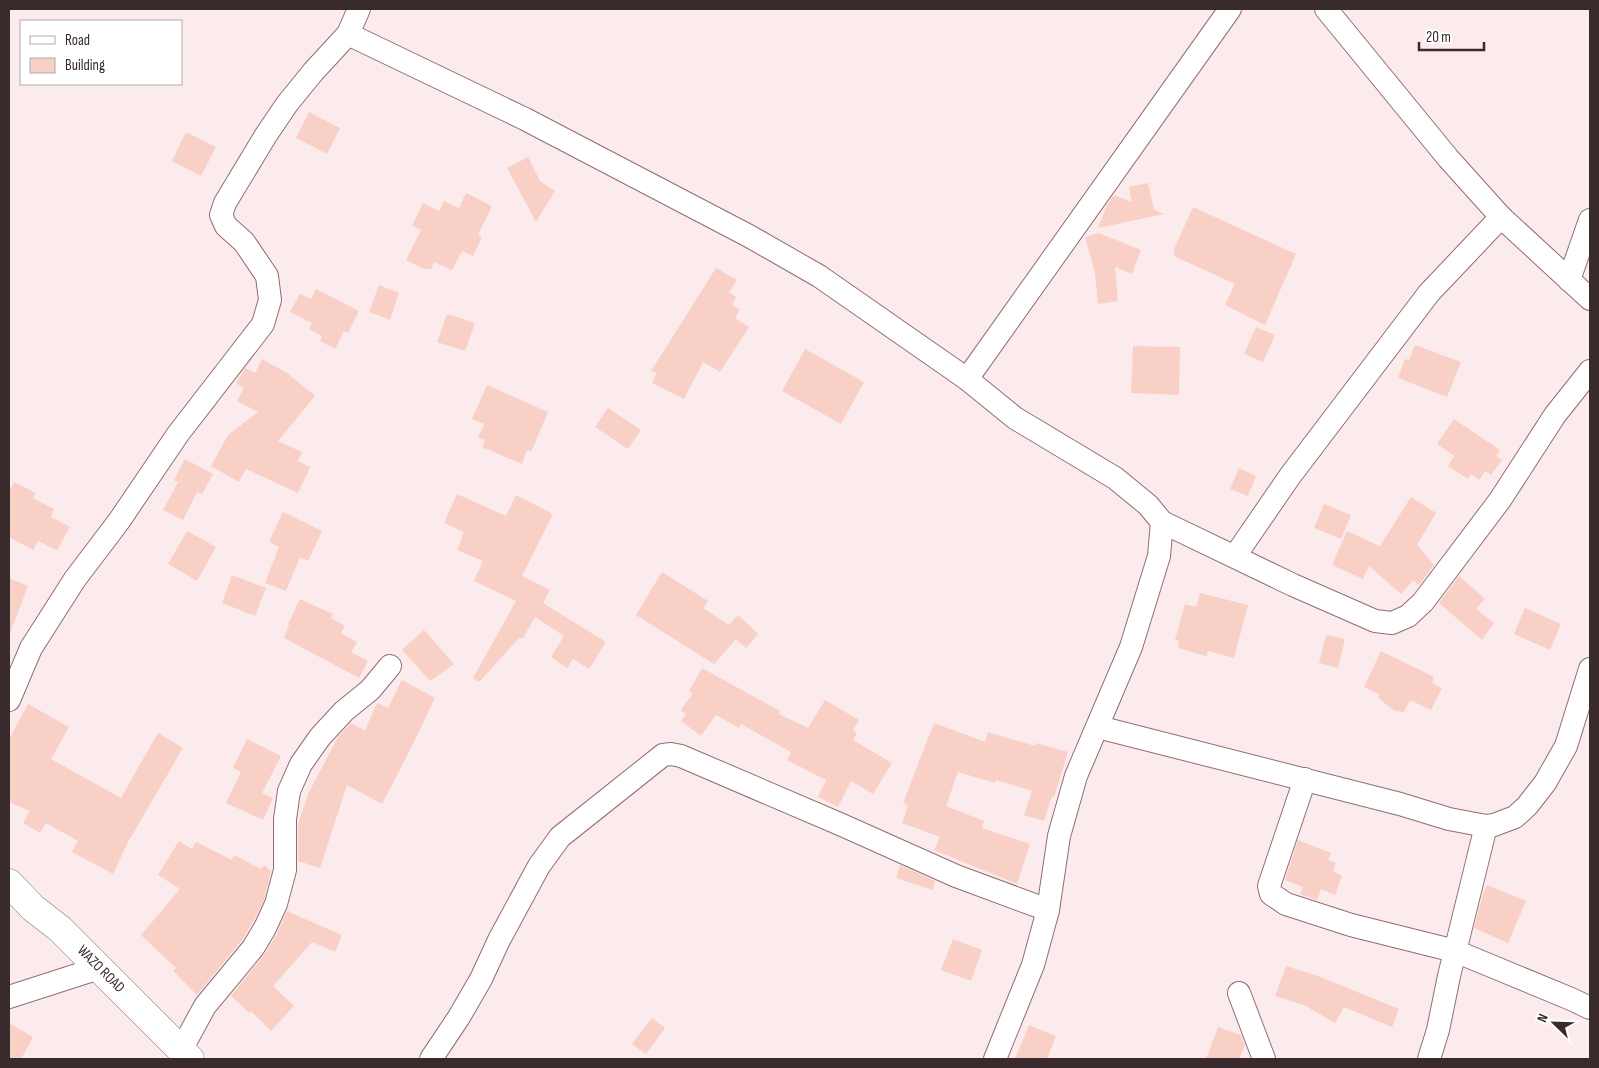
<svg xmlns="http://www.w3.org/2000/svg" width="1599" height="1068" font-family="'Sofia Sans Condensed',sans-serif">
  <rect width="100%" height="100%" fill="#fcebed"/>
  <g fill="#f8d0c5">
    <polygon points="309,112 340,128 327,154 296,138"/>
    <polygon points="186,132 216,147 201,176 172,161"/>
    <polygon points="528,157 540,181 555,191 536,222 507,168"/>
    <polygon points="1148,183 1154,210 1164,214 1098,228 1107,205 1114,195 1132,202 1129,187"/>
    <polygon points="466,193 492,206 478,235 482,237 473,256 462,251 452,270 434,262 431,269 424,269 406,260 421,230 412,226 423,203 439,211 444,201 459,208"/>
    <polygon points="1193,207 1296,254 1265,325 1225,305 1235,284 1174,256 1174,249"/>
    <polygon points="1099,233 1141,250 1132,274 1115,267 1118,301 1098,304 1095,273 1085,237"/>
    <polygon points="716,268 737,280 729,292 736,297 732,305 740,310 735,318 749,327 720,372 703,362 684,399 652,383 657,373 651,371"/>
    <polygon points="379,285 399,293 390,320 369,312"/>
    <polygon points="316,289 359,311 348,333 344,331 335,349 320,341 322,336 309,329 312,323 290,312 300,294 311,299"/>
    <polygon points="447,314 475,323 465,351 437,342"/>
    <polygon points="1256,327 1275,335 1263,362 1244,354"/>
    <polygon points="1415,345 1461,362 1447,397 1398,378 1405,359 1409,360"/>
    <polygon points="1133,346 1180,347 1179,395 1131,393"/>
    <polygon points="805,349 864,382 841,424 782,391"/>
    <polygon points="262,359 287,373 315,396 278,441 302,452 298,461 310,467 298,493 246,469 239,482 211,466 228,435 258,412 237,401 244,388 236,383 245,368 255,373"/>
    <polygon points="487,385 548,412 531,452 527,450 522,464 482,447 485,440 478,438 484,424 472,419"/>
    <polygon points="608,408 641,430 628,449 595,427"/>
    <polygon points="1454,419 1500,450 1496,456 1502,460 1491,475 1485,471 1479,480 1471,474 1468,479 1448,466 1454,456 1437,444"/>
    <polygon points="185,459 213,474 202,494 197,492 183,520 163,510 178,482 174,480"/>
    <polygon points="1239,468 1256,476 1248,496 1230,489"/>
    <polygon points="14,482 36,493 33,498 54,509 51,517 70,527 57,550 38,541 33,550 9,537 9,492"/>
    <polygon points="457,494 506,516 516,495 553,514 522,576 550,590 543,603 606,642 589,669 573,659 567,668 551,657 564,636 535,617 523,638 519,638 479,682 473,678 516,601 474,581 483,561 457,550 464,532 444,523"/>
    <polygon points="1411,497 1436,513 1417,545 1434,565 1419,585 1413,580 1401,594 1369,566 1363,579 1332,565 1347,531 1380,546"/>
    <polygon points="1324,504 1351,515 1341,539 1314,528"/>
    <polygon points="283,512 322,531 308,561 300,557 286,591 265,583 279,547 269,542"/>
    <polygon points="187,531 216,547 197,581 168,564"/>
    <polygon points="662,572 708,601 703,608 729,625 738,615 758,634 746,648 736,639 714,664 636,615"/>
    <polygon points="232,575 266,588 255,616 222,603"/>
    <polygon points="1459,576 1485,599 1476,609 1494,623 1482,640 1439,603"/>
    <polygon points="9,578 28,586 10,633 9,632"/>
    <polygon points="1200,593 1248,605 1234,658 1208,651 1206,656 1178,648 1179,641 1175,640 1185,604 1196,607"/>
    <polygon points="300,599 333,614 331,618 345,626 341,633 357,642 351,652 368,661 359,678 284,638 289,625 288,624"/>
    <polygon points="1525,608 1561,624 1550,650 1514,634"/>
    <polygon points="424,630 454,664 430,681 402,650"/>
    <polygon points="1326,635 1345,639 1338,668 1319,663"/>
    <polygon points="1381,651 1434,677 1432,683 1442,688 1431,710 1410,700 1404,712 1395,711 1378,698 1379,694 1364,687"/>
    <polygon points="702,668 780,711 779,714 808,728 825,700 859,720 853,730 857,733 853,740 892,763 873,794 851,781 838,807 818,797 826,780 787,760 791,752 741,724 739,728 716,715 701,736 681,721 686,714 681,710 693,693 689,691"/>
    <polygon points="402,680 435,698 411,748 382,804 347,785 320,868 298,861 298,824 308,794 338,737 351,723 365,731 377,703 388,708"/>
    <polygon points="28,704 69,727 51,759 121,798 158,733 183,748 128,842 113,874 72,852 78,841 46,823 40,833 23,823 30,811 9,802 9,739"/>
    <polygon points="934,723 985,742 988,732 1035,746 1036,743 1068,752 1054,797 1052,796 1044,821 1024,815 1032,791 996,780 995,783 958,772 946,806 984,821 982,828 1030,844 1017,884 934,850 940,837 902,823 908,806 903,803"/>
    <polygon points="247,739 281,756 262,793 273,798 263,820 226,803 241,772 233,768"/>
    <polygon points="1298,840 1331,853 1328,860 1336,863 1333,871 1342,876 1335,895 1321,889 1317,900 1300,894 1303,887 1285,880"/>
    <polygon points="179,841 192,849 196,842 232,860 234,855 261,869 264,865 271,871 264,900 253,922 242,940 197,995 173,971 176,968 141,935 180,889 158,875"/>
    <polygon points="900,865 935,881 933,890 896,878"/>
    <polygon points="1487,885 1526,901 1508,943 1474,928 1483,894"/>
    <polygon points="287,911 342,935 335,952 312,942 273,986 294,1006 271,1031 251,1011 249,1013 231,996 264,955 277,934"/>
    <polygon points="953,939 982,950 971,981 941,970"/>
    <polygon points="1286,966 1318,976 1399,1009 1392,1027 1344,1007 1335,1023 1304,1005 1275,996"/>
    <polygon points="652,1018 665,1028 646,1054 632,1044"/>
    <polygon points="9,1023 33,1037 21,1059 9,1059"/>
    <polygon points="1029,1025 1056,1036 1047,1059 1015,1059"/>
    <polygon points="1218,1027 1241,1035 1245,1045 1239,1059 1206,1059"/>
  </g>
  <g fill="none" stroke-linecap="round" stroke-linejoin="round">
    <g stroke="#926c73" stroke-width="24">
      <g id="minor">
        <polyline points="1326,9 1448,158 1501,217 1590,299"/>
        <polyline points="348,34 525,119 749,236 819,276 967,379 1015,418 1115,478 1148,505 1162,522 1159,556 1131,647 1076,776 1059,836 1048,910 1033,965 995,1059"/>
        <polyline points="1569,280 1590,220"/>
        <polyline points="967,379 1230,9"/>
        <polyline points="1162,522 1293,585 1375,621 1392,623 1408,616 1423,602 1500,500 1555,415 1590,371"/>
        <polyline points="1235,556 1290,476 1429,293 1501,217"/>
        <polyline points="9,700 31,648 75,579 119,521 178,434 263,324 270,300 267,276 244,242 226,226 221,215 225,203 266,135 287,104 313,72 348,34 359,9"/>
        <polyline points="1098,727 1400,804 1449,819 1486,826 1494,825 1515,817 1527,806 1545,783 1566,746 1590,669"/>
        <polyline points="1305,779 1269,886 1271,894 1286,904 1351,925 1455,951 1571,999 1590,1008"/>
        <polyline points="1239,993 1264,1059"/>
        <polyline points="9,997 99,968"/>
        <polyline points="181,1050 205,1006 253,948 265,928 276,904 285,870 285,819 289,791 301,764 320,737 344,711 370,690 390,666"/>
        <polyline points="431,1059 459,1017 481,979 499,940 539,866 560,837 663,755 671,754 681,756 842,825 956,876 1048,910"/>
        <polyline points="1429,1059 1438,1030 1449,976 1486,826"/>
      </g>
    </g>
    <g stroke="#926c73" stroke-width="29">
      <polyline id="major" points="9,883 33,908 60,929 190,1059"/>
    </g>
    <use href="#minor" stroke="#fff" stroke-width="22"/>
    <use href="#major" stroke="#fff" stroke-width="28"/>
  </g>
  <g text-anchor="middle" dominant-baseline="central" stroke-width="4" stroke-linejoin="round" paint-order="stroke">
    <g font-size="15" fill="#392a2c" stroke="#fff">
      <text transform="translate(101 969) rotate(45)">WAZO ROAD</text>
    </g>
  </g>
  <rect width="1599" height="1068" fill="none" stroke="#392a2c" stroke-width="20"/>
  <rect x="20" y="20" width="162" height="65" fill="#ffffff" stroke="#b0aaab"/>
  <rect x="30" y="36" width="25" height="8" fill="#ffffff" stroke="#b0aaab"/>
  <text x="65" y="45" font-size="15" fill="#392a2c">Road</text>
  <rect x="30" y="58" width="25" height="15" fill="#f8d0c5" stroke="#b0aaab"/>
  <text x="65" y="70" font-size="15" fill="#392a2c">Building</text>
  <g transform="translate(1554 1023) rotate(293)" stroke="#ffffff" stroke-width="4" paint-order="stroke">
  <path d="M0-4L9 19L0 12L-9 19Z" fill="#392a2c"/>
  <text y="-8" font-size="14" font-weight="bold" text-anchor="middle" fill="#392a2c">N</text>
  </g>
  <path d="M1419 42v8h65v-8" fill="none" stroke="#392a2c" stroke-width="2.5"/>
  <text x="1426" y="42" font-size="15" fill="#392a2c" stroke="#ffffff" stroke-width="4" paint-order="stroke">20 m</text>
</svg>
